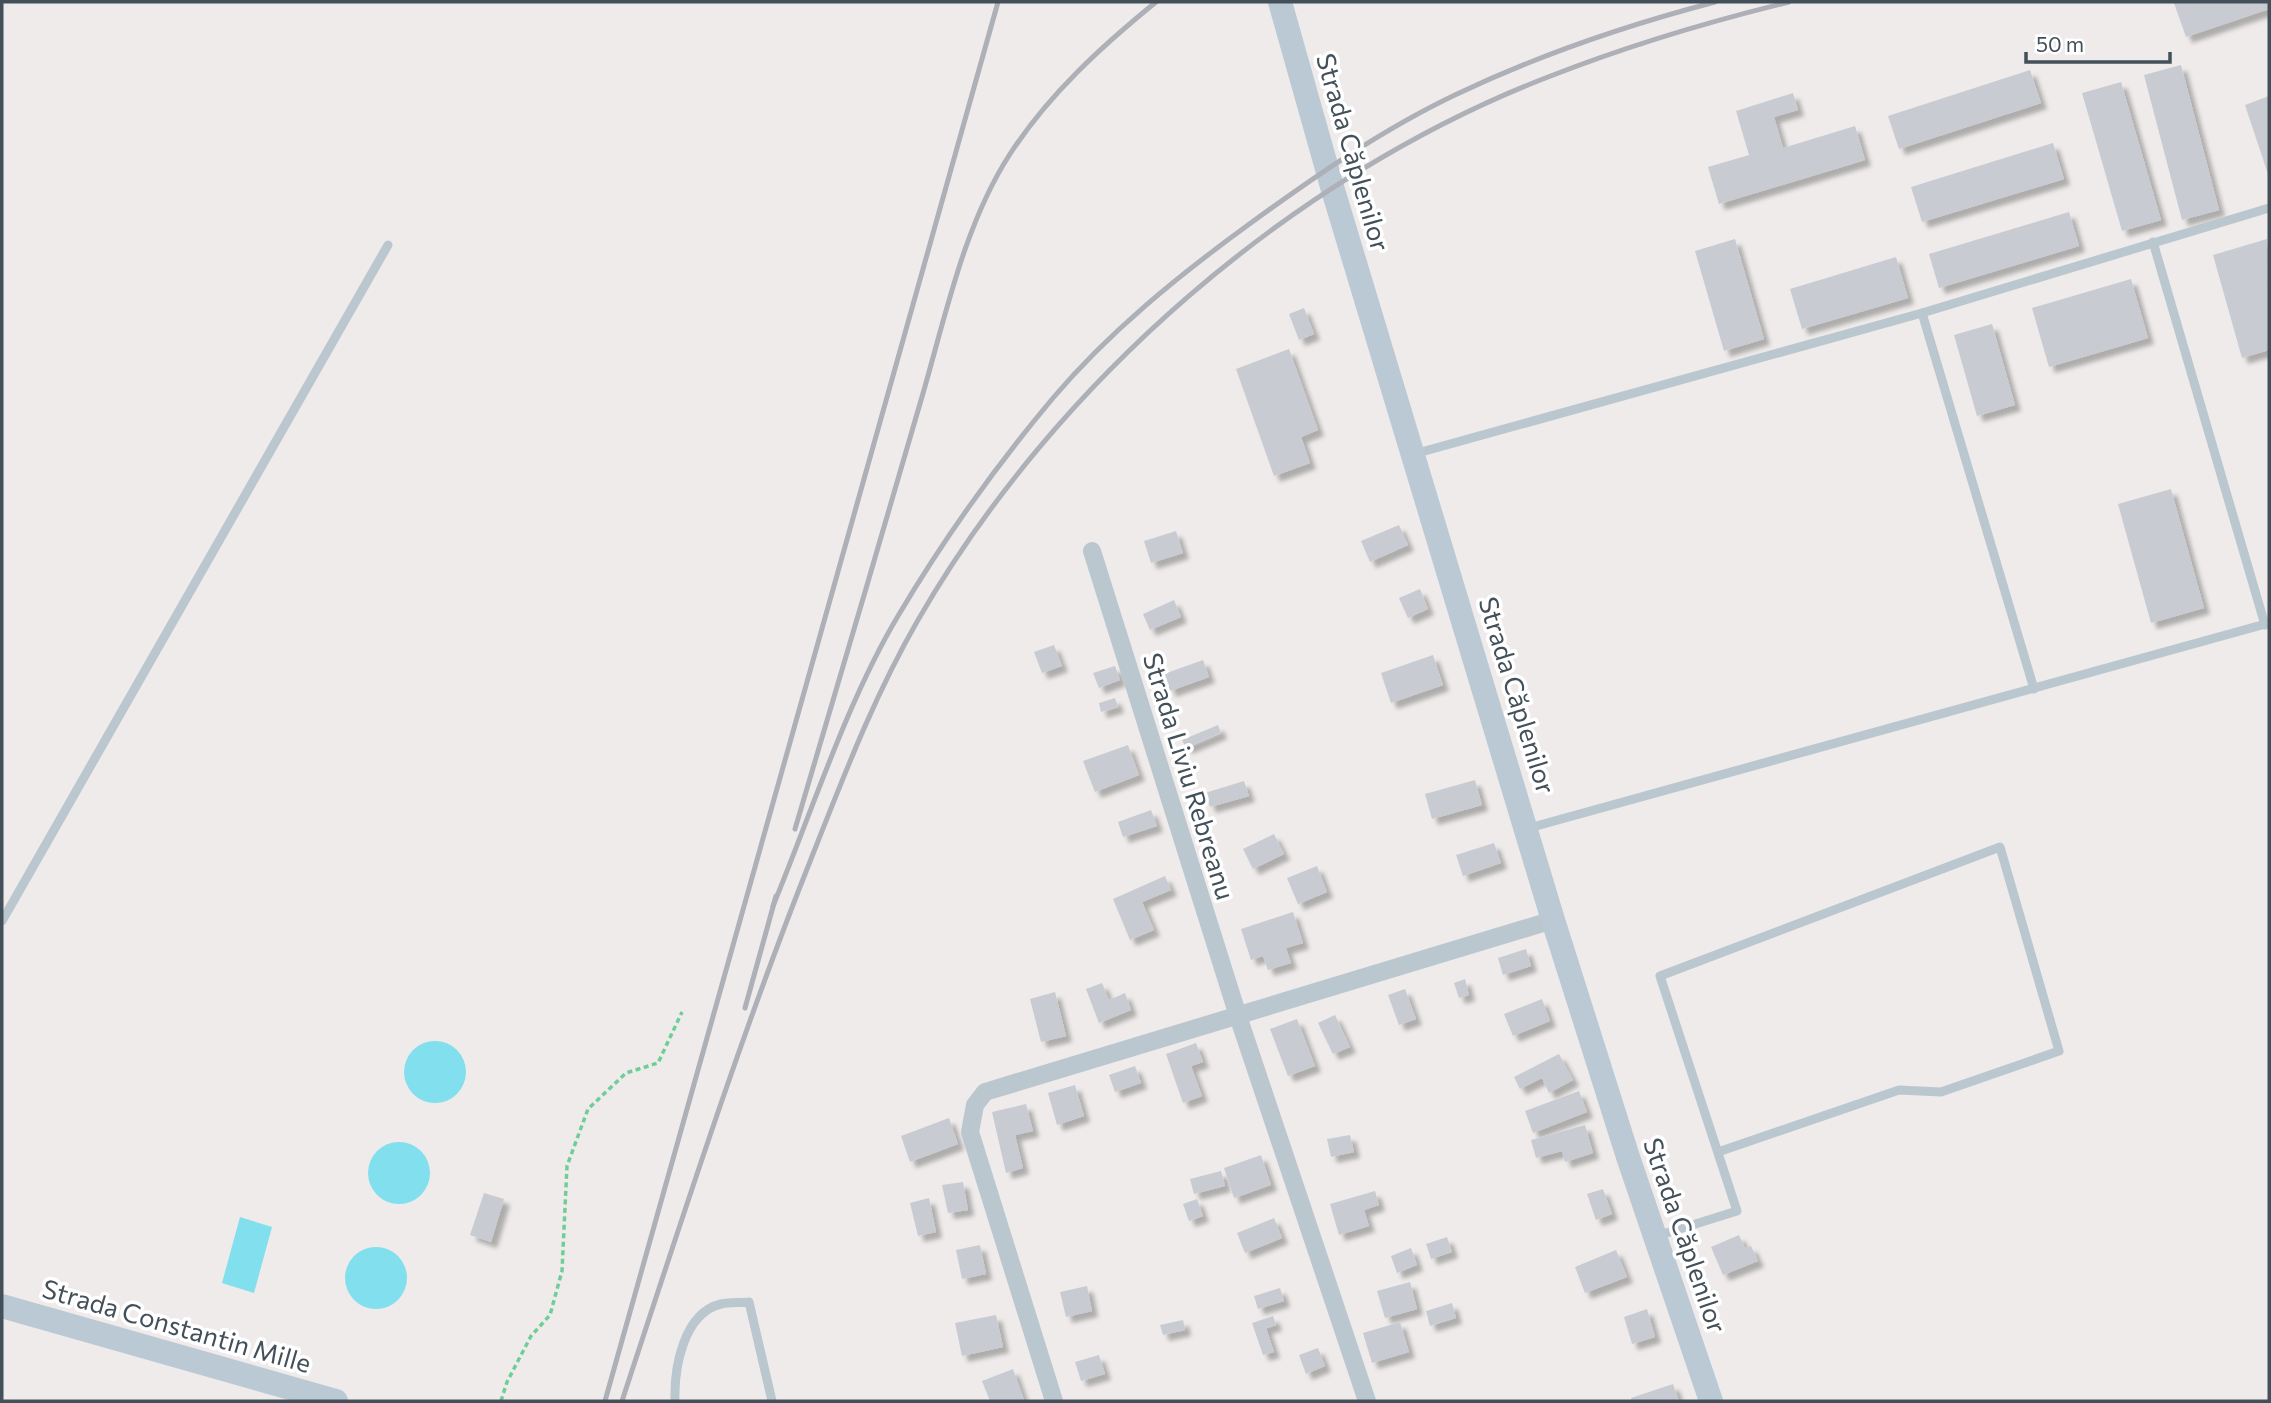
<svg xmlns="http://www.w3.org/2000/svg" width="2271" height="1403" font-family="Commissioner,sans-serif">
  <defs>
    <filter id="shadow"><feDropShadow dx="6" dy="6" stdDeviation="2" flood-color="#0004"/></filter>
  </defs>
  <rect width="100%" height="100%" fill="#efebeb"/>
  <g fill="#81dfee">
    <circle cx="435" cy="1072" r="31"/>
    <circle cx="399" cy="1173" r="31"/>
    <polygon points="240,1217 272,1227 254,1293 222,1283"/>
    <circle cx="376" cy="1278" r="31"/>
  </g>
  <g fill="#c8cbd1" filter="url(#shadow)">
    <polygon points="2179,2 2269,2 2269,9 2186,37 2174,3"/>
    <polygon points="2181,65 2219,210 2182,220 2144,75"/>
    <polygon points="2030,70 2041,103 1899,149 1888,116"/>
    <polygon points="2121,82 2161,220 2122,231 2082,93"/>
    <polygon points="1793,93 1798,110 1774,117 1783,148 1855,126 1865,160 1719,204 1708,167 1749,155 1736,111"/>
    <polygon points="2269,96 2269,177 2245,105"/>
    <polygon points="2053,143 2064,179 1922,222 1911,187"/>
    <polygon points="2069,212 2079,246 1939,288 1929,254"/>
    <polygon points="1735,239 1764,339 1724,351 1695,251"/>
    <polygon points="2267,239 2269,350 2242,358 2213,255"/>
    <polygon points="1896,257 1908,298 1802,329 1790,289"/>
    <polygon points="2131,279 2148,338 2049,367 2032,308"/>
    <polygon points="1304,308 1314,334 1299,340 1289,314"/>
    <polygon points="1992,324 2015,405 1977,416 1954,335"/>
    <polygon points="1289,349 1318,430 1301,437 1310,463 1274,476 1236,369"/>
    <polygon points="2171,489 2204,608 2151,623 2118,504"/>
    <polygon points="1399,525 1408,545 1370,562 1361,541"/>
    <polygon points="1176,531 1183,553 1151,563 1144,541"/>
    <polygon points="1420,589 1428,609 1408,618 1399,598"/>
    <polygon points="1174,600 1181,617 1150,630 1143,614"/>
    <polygon points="1054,645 1062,666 1042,673 1034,652"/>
    <polygon points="1433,655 1443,685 1391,703 1381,673"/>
    <polygon points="1203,660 1209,677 1170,691 1164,674"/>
    <polygon points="1115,666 1120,680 1099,688 1093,673"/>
    <polygon points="1115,698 1118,707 1101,712 1099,703"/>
    <polygon points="1218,725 1221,733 1186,748 1182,740"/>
    <polygon points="1128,745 1139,775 1095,792 1083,761"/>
    <polygon points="1475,780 1482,805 1432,819 1425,794"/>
    <polygon points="1244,781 1249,796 1210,807 1205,793"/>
    <polygon points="1151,810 1157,826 1123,837 1118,822"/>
    <polygon points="1274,834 1284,854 1253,869 1243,849"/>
    <polygon points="1494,843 1501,863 1463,876 1456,855"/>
    <polygon points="1317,866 1327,892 1298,904 1287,878"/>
    <polygon points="1165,876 1171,890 1142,902 1154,930 1130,940 1113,899"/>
    <polygon points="1293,912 1303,943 1286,948 1291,963 1268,970 1263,956 1251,960 1241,929"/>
    <polygon points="1526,949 1531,966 1503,975 1498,958"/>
    <polygon points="1465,979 1469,995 1459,998 1454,983"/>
    <polygon points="1102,983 1109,1000 1125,993 1131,1010 1099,1023 1086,989"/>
    <polygon points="1405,989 1416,1019 1399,1025 1388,995"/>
    <polygon points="1055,992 1066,1036 1041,1042 1030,999"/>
    <polygon points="1542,999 1550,1021 1513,1036 1504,1014"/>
    <polygon points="1335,1015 1350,1047 1333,1054 1318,1023"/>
    <polygon points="1297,1019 1315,1066 1288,1076 1270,1029"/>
    <polygon points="1196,1043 1203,1062 1191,1066 1202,1096 1183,1103 1166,1054"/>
    <polygon points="1559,1054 1573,1080 1549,1093 1542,1078 1520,1089 1514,1077"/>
    <polygon points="1135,1066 1141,1083 1115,1092 1109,1075"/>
    <polygon points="1075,1085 1084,1116 1057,1125 1048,1093"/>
    <polygon points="1579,1091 1587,1112 1533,1133 1525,1111"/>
    <polygon points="1026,1104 1033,1131 1015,1135 1023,1168 1006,1173 992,1112"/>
    <polygon points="949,1118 958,1144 910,1162 901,1136"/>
    <polygon points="1585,1125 1593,1153 1565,1162 1562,1151 1536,1158 1531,1140"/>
    <polygon points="1350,1135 1354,1152 1331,1157 1327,1139"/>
    <polygon points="1261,1155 1271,1185 1234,1198 1224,1168"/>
    <polygon points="1221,1171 1225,1186 1194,1194 1190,1179"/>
    <polygon points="963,1182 968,1210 948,1213 942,1185"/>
    <polygon points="1603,1189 1612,1214 1596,1220 1587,1194"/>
    <polygon points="1375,1191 1379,1205 1364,1210 1369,1226 1339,1235 1330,1204"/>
    <polygon points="484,1193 504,1199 491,1242 470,1235"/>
    <polygon points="929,1198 936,1232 918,1236 910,1203"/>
    <polygon points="1197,1199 1203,1216 1189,1221 1183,1204"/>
    <polygon points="1274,1218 1282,1238 1245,1253 1237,1233"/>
    <polygon points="1739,1235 1745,1248 1751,1246 1758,1261 1723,1275 1711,1247"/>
    <polygon points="1447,1237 1452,1252 1431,1259 1426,1244"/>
    <polygon points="980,1245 986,1274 962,1279 956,1250"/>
    <polygon points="1411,1248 1417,1265 1397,1273 1391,1256"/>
    <polygon points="1616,1250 1627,1277 1585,1293 1575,1267"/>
    <polygon points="1410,1282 1417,1309 1385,1318 1377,1291"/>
    <polygon points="1087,1286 1092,1311 1066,1317 1060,1292"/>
    <polygon points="1280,1288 1284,1301 1258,1309 1254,1296"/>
    <polygon points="1452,1303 1456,1318 1430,1326 1426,1311"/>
    <polygon points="1647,1309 1655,1337 1632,1344 1624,1317"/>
    <polygon points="996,1315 1003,1347 962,1356 955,1323"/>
    <polygon points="1273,1316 1276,1325 1266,1328 1274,1352 1263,1355 1252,1323"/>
    <polygon points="1183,1320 1185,1330 1163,1335 1160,1325"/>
    <polygon points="1400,1322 1409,1352 1372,1363 1363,1333"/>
    <polygon points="1318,1348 1325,1366 1306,1374 1299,1355"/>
    <polygon points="1099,1355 1105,1374 1081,1381 1075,1362"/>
    <polygon points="1013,1369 1024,1400 990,1401 982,1381"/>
    <polygon points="1673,1384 1679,1401 1632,1401 1631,1398"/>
  </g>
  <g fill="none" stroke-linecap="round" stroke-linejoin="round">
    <polyline stroke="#6ece98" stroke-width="3.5" stroke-dasharray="5 3.5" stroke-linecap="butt" points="501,1401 507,1382 531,1336 550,1315 562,1271 567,1166 588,1109 626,1073 658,1063 682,1012"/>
    <g stroke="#bbc7cf" stroke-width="9">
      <polyline points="2153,242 2265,625"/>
      <polyline points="1922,313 2034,689"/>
      <polyline points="1414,454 1922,313 2269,208"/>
      <polyline points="1529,828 2269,623"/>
      <polyline points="2,921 388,245"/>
      <polyline points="1657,1236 1737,1211 1660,976 2000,847 2059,1051 1941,1092 1899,1090 1718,1152"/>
      <path d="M675,1401C674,1369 683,1313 721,1304C730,1302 740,1303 749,1302L772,1401"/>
    </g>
    <g stroke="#bbc7cf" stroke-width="18">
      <polyline points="1092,551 1238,1016 1367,1401"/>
      <polyline points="1054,1401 970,1132 975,1105 985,1092 1553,920"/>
    </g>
    <g stroke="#bbc9d4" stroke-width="24">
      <polyline points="1280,2 1333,190 1553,920 1628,1157 1711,1401"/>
      <polyline points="2,1306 336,1401"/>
    </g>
    <g stroke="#adb1b7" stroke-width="5">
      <path d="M795,829C837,688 878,548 919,407C944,324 962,228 1010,154C1049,94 1102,46 1156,2"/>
      <path d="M773,906C811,814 847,701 898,616C943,540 996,466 1053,398C1109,332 1178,276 1248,225C1314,177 1383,129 1457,94C1539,55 1627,25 1715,2"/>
      <polyline points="745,1008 776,896"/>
      <polyline points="605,1401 998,2"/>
      <path d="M622,1401C682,1219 740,1037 811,859C843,778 874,696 918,620C1055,382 1292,176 1548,77C1627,46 1707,22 1789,2"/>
    </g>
  </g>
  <g text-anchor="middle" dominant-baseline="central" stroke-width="7" stroke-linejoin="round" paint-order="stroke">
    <g font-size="26" fill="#435059" stroke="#fff">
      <text transform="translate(1354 152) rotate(74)">Strada Căplenilor</text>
      <text transform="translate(1518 695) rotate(73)">Strada Căplenilor</text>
      <text transform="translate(1190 776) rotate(73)">Strada Liviu Rebreanu</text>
      <text transform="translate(1686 1235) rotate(71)">Strada Căplenilor</text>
      <text transform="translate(177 1325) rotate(16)">Strada Constantin Mille</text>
    </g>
  </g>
  <rect width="2271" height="1403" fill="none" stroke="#435059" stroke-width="7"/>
  <path d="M2026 52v10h144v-10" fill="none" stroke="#435059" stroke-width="3.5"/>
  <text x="2036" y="52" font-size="21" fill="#435059" stroke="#ffffff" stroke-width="5" paint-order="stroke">50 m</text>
</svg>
